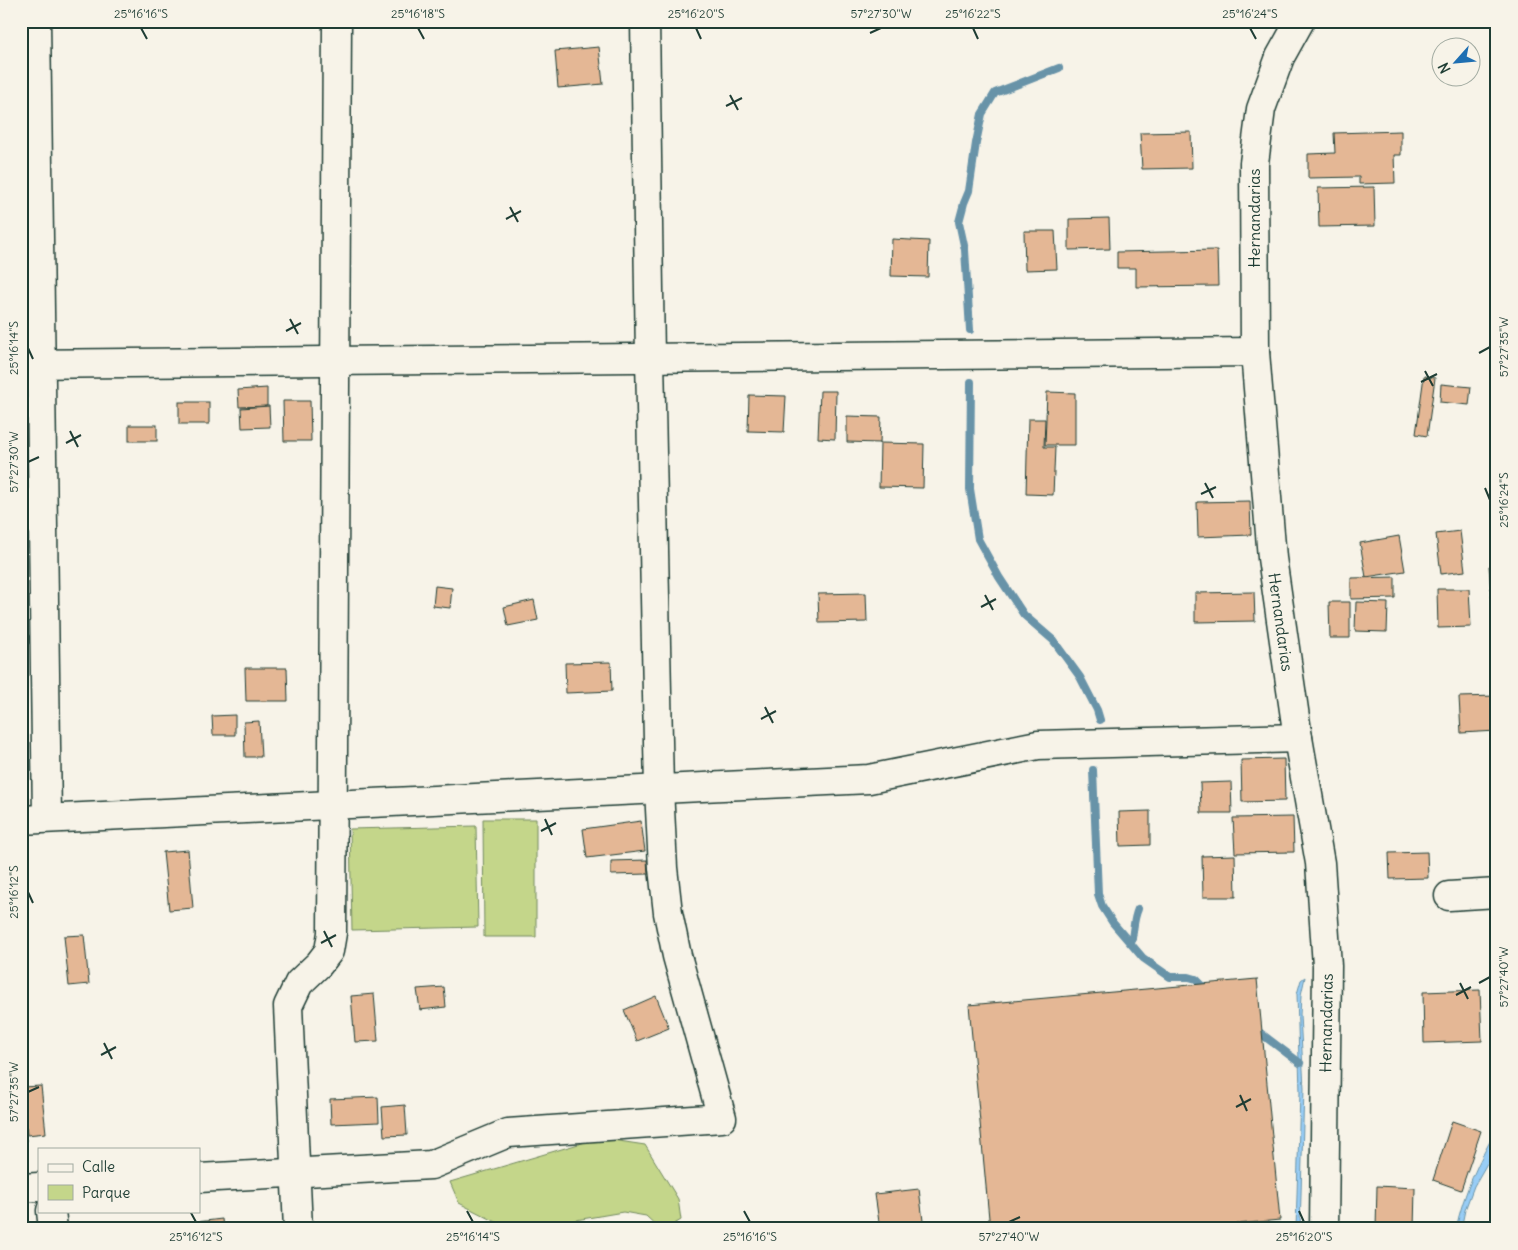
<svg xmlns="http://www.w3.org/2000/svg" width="1518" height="1250" font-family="Delius,sans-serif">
  <rect width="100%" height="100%" fill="#f7f3e8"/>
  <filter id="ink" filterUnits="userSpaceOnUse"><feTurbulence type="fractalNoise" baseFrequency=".02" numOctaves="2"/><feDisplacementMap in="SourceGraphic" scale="10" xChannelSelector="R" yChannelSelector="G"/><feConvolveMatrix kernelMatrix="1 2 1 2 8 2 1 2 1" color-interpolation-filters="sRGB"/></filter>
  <g filter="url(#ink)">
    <g fill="#c4d68a" stroke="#728a5f">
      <polygon points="483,819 536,819 536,937 484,937"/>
      <polygon points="476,826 478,927 352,930 350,829"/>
      <polygon points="599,1138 645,1145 678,1199 681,1220 666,1229 660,1229 646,1216 623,1212 523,1229 510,1229 459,1203 450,1182"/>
    </g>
    <g fill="#98cdf6" stroke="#6893a8">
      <polygon points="1305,977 1301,995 1300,1015 1304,1088 1300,1229 1296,1229 1300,1092 1297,994 1301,980"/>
      <path d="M1497,1129V1146L1474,1186L1465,1210L1461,1229H1456C1463,1194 1479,1160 1497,1129Z"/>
    </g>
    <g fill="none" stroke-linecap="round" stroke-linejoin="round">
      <g stroke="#6893a8" stroke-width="8">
        <polyline points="970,330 965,250 959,222 964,203 969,191 976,143 982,114 995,93 1059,68"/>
        <polyline points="971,382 970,489 978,539 999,577 1024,615 1053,640 1080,677 1097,710 1100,720"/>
        <polyline points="1093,770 1098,894 1102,906 1113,923 1143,958 1170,977 1189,977 1196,979 1207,990"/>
        <path d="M1131,943C1134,931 1133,920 1138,909"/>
        <polyline points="1255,1029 1300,1063"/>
      </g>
    </g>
    <g fill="#e4b795" stroke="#1f3d34">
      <polygon points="599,47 603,84 558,88 555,51"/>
      <polygon points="1401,131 1401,155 1394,155 1395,183 1359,184 1359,177 1308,178 1308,154 1335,153 1334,133"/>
      <polygon points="1191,132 1192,168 1142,169 1140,133"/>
      <polygon points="1374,187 1375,226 1319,227 1318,188"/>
      <polygon points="1109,218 1110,249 1069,250 1069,219"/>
      <polygon points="1024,231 1055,231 1057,269 1025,270"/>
      <polygon points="892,239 929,241 928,277 891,276"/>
      <polygon points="1217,250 1218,286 1136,287 1136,268 1117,268 1117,252"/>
      <polygon points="1424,376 1435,378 1427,436 1416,434"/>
      <polygon points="1441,384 1471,387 1469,405 1440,402"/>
      <polygon points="267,388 267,406 239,407 238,390"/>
      <polygon points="820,391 836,391 835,439 818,438"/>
      <polygon points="1047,392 1075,393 1075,445 1045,445"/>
      <polygon points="749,395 786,396 784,432 748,431"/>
      <polygon points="283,401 310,401 311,441 284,441"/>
      <rect x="179" y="402" width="30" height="22"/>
      <polygon points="269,406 270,427 242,428 241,408"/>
      <polygon points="847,416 881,417 880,443 847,442"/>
      <polygon points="1028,419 1045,419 1044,447 1055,447 1053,495 1026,494"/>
      <rect x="129" y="425" width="28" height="16"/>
      <polygon points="880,443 924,444 923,488 879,487"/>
      <polygon points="1250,501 1251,535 1198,537 1197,502"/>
      <polygon points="1460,531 1465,571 1441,574 1436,534"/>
      <polygon points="1399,536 1405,571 1366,577 1360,543"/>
      <polygon points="1489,566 1497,566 1497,620 1493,620"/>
      <polygon points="1395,577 1395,598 1351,599 1351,578"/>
      <polygon points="435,586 452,588 450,608 433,606"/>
      <polygon points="1437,589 1469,589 1471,627 1438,628"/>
      <polygon points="1254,592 1255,621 1195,622 1195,593"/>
      <polygon points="866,593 867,622 819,623 818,594"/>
      <polygon points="534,600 538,620 508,626 504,607"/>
      <polygon points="1329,602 1350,602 1350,638 1330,638"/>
      <polygon points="1356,602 1388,603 1387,632 1355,631"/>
      <polygon points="611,662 612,691 566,693 565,663"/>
      <polygon points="245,668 287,668 288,701 246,701"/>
      <polygon points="1497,696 1497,731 1461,733 1459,697"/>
      <polygon points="235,715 235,735 213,735 212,716"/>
      <polygon points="259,721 261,757 245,757 244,722"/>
      <polygon points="1284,759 1285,801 1242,802 1241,760"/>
      <polygon points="1231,782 1232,813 1201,813 1200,783"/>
      <polygon points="1150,811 1150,845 1120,846 1119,812"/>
      <polygon points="1293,817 1294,852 1235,853 1233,818"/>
      <polygon points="641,821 645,851 587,858 583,829"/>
      <polygon points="188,850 193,908 169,910 163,852"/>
      <polygon points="1427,852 1428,878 1390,879 1389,853"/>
      <polygon points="1235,855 1236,897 1203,897 1202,856"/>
      <polygon points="647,860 648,874 611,875 611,861"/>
      <polygon points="84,935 89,984 69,986 64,936"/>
      <polygon points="1257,979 1280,1220 1183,1229 990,1229 969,1005"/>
      <polygon points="444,987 446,1007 420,1010 417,989"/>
      <polygon points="1480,990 1482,1041 1424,1043 1423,992"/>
      <polygon points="374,994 378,1041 355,1042 351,996"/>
      <polygon points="656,996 669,1028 637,1041 624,1010"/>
      <polygon points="41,1086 46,1133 27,1135 23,1087"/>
      <polygon points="378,1097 379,1122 331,1124 330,1099"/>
      <polygon points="405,1105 407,1135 384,1136 382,1107"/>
      <polygon points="1452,1121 1481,1131 1461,1190 1433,1180"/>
      <polygon points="26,1139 27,1158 21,1158 21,1140"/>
      <polygon points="1377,1186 1415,1188 1414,1229 1376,1229"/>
      <polygon points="919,1189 924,1229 880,1229 875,1194"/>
      <polygon points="222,1219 223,1229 197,1229 197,1222"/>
    </g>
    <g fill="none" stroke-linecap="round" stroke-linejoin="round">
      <g stroke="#1f3d34" stroke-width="31">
        <g id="street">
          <polyline points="36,21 47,818"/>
          <polyline points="21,364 1255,352"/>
          <polyline points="21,820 869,779 1038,745 1298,738"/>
          <polyline points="1449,896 1497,893"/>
          <polyline points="199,1178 431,1165 508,1133 722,1118 677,956 668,913 663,868 659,789 650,358 645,21"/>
          <polyline points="21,1188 39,1187"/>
          <polyline points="51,1211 53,1229"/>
          <polyline points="298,1229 288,1006 299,983 319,964 329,951 332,933 337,21"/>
        </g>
      </g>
      <g stroke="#1f3d34" stroke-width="31">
        <polyline id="secondary" points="1300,21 1280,57 1261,109 1254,163 1255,352 1272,558 1298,738 1320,863 1327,966 1324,1229"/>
      </g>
      <use href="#street" stroke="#f7f3e8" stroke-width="28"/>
      <use href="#secondary" stroke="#f7f3e8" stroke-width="28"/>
    </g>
  </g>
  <path fill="none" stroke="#1f3d34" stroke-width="2" d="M141,28L147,39M418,28L424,39M696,28L701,39M973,28L978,39M1250,28L1256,39M870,33L881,28M730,95L738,110M726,106L742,98M510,207L518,222M506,219L521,211M290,319L298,334M286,331L301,323M28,348L33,359M1479,353L1490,347M1425,371L1433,386M1421,382L1437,374M70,431L78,447M66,443L81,435M28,462L39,457M1205,483L1213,498M1485,488L1490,500M1201,494L1216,487M985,595L993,610M981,607L996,599M765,707L773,723M761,719L776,711M545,819L552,835M541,831L556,823M28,892L33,903M324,931L332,947M321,943L336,935M1460,983L1468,999M1479,983L1490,977M1456,995L1471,987M104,1043L112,1059M101,1055L116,1047M28,1092L39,1087M1240,1095L1247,1111M1236,1107L1251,1099M190,1211L196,1222M467,1211L473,1222M744,1211L750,1222M1299,1211L1304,1222M1009,1222L1020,1217"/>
  <g text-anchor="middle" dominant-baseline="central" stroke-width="4" stroke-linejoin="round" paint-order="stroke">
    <g font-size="16" fill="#1f3d34" stroke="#f7f3e8">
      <text transform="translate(1254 218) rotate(-90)">Hernandarias</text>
      <text transform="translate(1281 622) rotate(82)">Hernandarias</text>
      <text transform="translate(1326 1023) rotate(-89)">Hernandarias</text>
    </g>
  </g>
  <rect width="1518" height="1250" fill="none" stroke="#f7f3e8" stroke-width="55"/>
  <rect x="38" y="1148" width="162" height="65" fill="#f7f3e8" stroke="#a1aaa0"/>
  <rect x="48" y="1164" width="25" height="8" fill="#f7f3e8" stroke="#a1aaa0"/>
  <text x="82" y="1172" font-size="15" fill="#1f3d34">Calle</text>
  <rect x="48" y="1185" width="25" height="15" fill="#c4d68a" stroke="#a1aaa0"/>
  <text x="82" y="1198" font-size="15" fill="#1f3d34">Parque</text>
  <g transform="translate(1456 62) rotate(243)"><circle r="24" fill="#f7f3e8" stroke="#a1aaa0"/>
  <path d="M0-4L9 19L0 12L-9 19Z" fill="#1f6fb2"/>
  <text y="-8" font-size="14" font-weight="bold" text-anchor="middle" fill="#1f3d34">N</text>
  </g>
  <rect x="28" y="28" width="1462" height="1194" fill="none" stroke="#1f3d34" stroke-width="2"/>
  <g font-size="12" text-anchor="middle" fill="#1f3d34">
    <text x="141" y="18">25°16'16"S</text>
    <text x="418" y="18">25°16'18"S</text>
    <text x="696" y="18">25°16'20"S</text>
    <text x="881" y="18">57°27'30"W</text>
    <text x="973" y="18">25°16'22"S</text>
    <text x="1250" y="18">25°16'24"S</text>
    <text transform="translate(1504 347) rotate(-90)" y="4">57°27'35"W</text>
    <text transform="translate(14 348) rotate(-90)" y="4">25°16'14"S</text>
    <text transform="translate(14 462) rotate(-90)" y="4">57°27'30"W</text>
    <text transform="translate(1504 500) rotate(-90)" y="4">25°16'24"S</text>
    <text transform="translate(14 892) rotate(-90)" y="4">25°16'12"S</text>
    <text transform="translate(1504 977) rotate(-90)" y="4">57°27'40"W</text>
    <text transform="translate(14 1092) rotate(-90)" y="4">57°27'35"W</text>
    <text x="196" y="1241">25°16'12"S</text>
    <text x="473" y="1241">25°16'14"S</text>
    <text x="750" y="1241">25°16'16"S</text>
    <text x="1009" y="1241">57°27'40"W</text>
    <text x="1304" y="1241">25°16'20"S</text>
  </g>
</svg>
